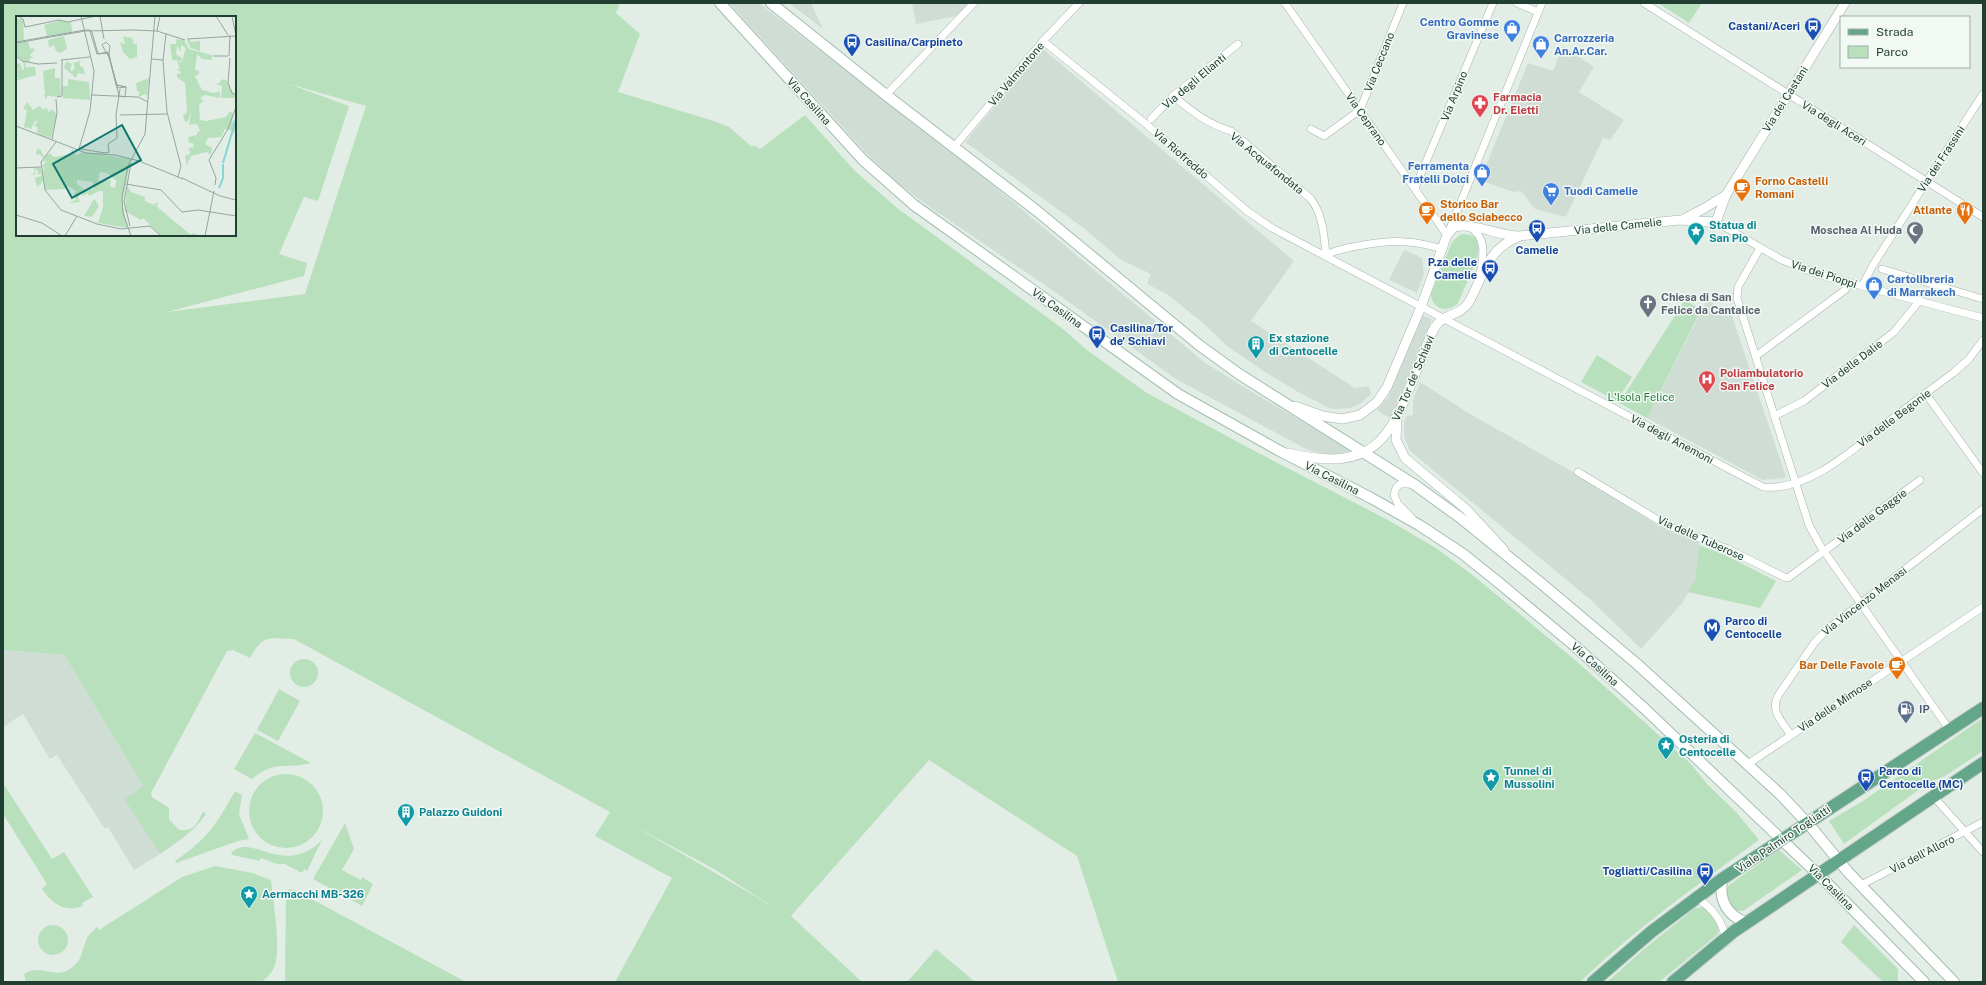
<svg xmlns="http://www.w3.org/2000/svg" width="1986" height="985" font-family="'Public Sans',sans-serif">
  <rect width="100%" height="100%" fill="#e2ede6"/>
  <g fill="#d0ddd5">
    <polygon points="729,3 759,3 994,186 1204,362 1242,386 1352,451 1328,455 1308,450 1176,379 1052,290 934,210 899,184 867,154"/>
    <polygon points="789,3 811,3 823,29"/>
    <polygon points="912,3 969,3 956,16 916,24"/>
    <polygon points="1563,46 1594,67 1579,92 1624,120 1610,140 1603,138 1566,217 1535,209 1521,191 1513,192 1480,180 1528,63 1553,71"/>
    <polygon points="1043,49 1294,261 1251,321 1355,388 1369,386 1371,394 1360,404 1350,408 1334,409 1327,407 1298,392 1265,372 1227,346 1203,323 1167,294 1147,284 1151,274 1121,260 1086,230 965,142"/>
    <polygon points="1404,250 1422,258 1424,274 1417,293 1389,280"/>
    <polygon points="1707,300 1731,313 1786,477 1784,478 1763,480 1647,418"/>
    <polygon points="1422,315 1432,319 1391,419 1377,410 1388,397"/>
    <polygon points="1420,382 1470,414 1566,468 1665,530 1699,543 1695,580 1683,602 1641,649 1591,600 1410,451 1404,436 1404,423 1406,416 1413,415 1413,400"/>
    <polygon points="3,650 64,655 143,786 124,799 160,854 134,870 108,827 105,829 57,755 50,759 23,714 3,727"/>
  </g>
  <g fill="#b9e0bd" fill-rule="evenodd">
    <path d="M3,3H620L616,13L640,34L618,92L714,121L729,127L752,147L754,145L760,149L805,115L854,170L897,208L1063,329L1087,350L1147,393L1249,448L1388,520L1436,548L1475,577L1575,660L1690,763L1708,785L1736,812L1759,840C1697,885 1635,929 1580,982H1118L1077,856L929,760L791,916L862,982H615L672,878L595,836L610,812L294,639C268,638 263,634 250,658L233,650L227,651L151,793L152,797L169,808V819L179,830C195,831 196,825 203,812L206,814C193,832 178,842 160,854L124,799L143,786L64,655L3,650ZM17,17H235V235H17ZM289,84L366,106L305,294L167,312L304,276L307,263L279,254L304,197L318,201L349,106ZM634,826L714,869L772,906Z"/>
    <polygon points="1658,3 1702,3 1689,23"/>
    <path d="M1461,234C1491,233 1475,263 1469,277C1465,286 1462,295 1458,303C1447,314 1432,309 1431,294L1452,242Z"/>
    <polygon points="1685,300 1701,310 1647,418 1619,403"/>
    <polygon points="1597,355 1632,377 1617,401 1581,382"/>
    <polygon points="1699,545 1725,555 1776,581 1760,608 1688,592 1695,580"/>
    <circle cx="304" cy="673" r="14"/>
    <polygon points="279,689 300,701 278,741 257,730"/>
    <polygon points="1983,718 1983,751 1945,776 1928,783 1844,844 1829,821 1863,801"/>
    <path d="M255,733L311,763C286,770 276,759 252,779L234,769Z"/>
    <circle cx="286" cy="811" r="37"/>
    <path d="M3,783L52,859L64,852L93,897L82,903L83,906C64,913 53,904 42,889L47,884L3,814Z"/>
    <path d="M235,791L242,795L239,814L249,839L238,841L176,863L175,861C207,839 217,824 235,791Z"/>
    <polygon points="345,823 354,849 342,870 361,880 362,877 373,884 362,906 313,879"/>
    <path d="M322,840L307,871L304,869L302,873L285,864H277L261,858L259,861L232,855L231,853C251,831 283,879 322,840Z"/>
    <polygon points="1779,850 1802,870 1743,911 1735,910 1728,902 1725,892 1729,885"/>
    <path d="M215,866L253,873L271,880C273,900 281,948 275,965C272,973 267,978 261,982H26L24,974C41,964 50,977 66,971C83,963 81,952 87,938C89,934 94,931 97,927L99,930L182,877Z"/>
    <polygon points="289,889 295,890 466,982 285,982 286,893"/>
    <path d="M1703,907C1713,913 1720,922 1718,934L1659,982H1607L1643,950L1695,908Z"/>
    <polygon points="1854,925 1898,969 1898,982 1883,982 1841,942"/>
    <circle cx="53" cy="940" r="15"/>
    <polygon points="936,949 975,982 907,982"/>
  </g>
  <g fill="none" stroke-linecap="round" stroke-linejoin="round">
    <g stroke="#a4b5ac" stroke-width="8">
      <g id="minor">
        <polyline points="1285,3 1447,235"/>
        <polyline points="1517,3 1538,12"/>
        <polyline points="1644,3 1983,217"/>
        <path d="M1043,41L1146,124L1247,211L1272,228L1763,487C1810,492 1858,445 1892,419C1912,403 1933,388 1953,373L1969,359L1983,340"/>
        <polyline points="886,95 974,3"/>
        <path d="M1173,96C1192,111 1207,124 1231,131L1311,199C1323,215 1324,235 1326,255"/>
        <polyline points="1151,119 1173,96 1238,44"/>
        <polyline points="1311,129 1324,136 1360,110 1403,3"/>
        <polyline points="954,147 1043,41 1079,3"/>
        <polyline points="1415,188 1493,3"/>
        <polyline points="1716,222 1782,260 1817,274 1983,318"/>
        <path d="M1469,227C1488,237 1483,257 1480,275"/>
        <polyline points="1449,231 1542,3"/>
        <polyline points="1760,248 1738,287 1737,298 1809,525 1821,547 1949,729"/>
        <path d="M1326,255C1341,247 1388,240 1406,242C1418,242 1431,246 1443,249"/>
        <polyline points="1882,269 1983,299"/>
        <polyline points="1862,286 1873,265 1983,94"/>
        <polyline points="1756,356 1845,290 1849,283"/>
        <polyline points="1926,394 1983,473"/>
        <polyline points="1774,416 1804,401 1894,332 1920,300"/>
        <polyline points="1578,472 1668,526 1728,549 1784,577 1788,578 1920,480"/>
        <polyline points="1411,484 1400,484 1396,488 1394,495 1398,504 1412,518"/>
        <path d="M1791,735C1782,722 1769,710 1779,694L1815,642L1829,628L1983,509"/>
        <polyline points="1748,764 1983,607"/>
        <polyline points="1933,796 1983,852"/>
        <polyline points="1861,885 1983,822"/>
        <path d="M1697,898C1712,908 1723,920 1725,938"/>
      </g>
    </g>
    <g stroke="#a4b5ac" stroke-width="10">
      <g id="tertiary">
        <polyline points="1684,219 1703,209 1726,195"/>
        <path d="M1295,406L1323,416L1342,419L1360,415L1377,402L1387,387L1421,307L1447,235L1454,227C1473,222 1499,236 1519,236L1680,220L1716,222L1726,195L1845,3"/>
        <polyline points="1397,420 1396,440 1405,458 1467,510 1504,550"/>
        <path d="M1288,453C1384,476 1392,430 1423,355C1427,346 1430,335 1435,327C1442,314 1461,316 1469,302C1483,277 1487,249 1518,237"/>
      </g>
    </g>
    <g stroke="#a2bdaf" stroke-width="12">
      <g id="secondary">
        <polyline points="720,3 863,160 914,205 1178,394 1278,450 1371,498 1419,525 1463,554 1498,582 1576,647 1645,709 1825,881 1924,982"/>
        <polyline points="771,3 886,95 1037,211 1199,345 1239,374 1415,485 1462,519 1542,584 1637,664 1780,794 1811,827 1848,872 1954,982"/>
        <path d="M1722,879C1719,900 1726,915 1747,923"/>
      </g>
    </g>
    <g stroke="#c1c9c6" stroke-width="14">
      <g id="primary">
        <polyline points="1593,982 1651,932 1722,879 1983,708"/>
        <polyline points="1673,982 1733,932 1983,763"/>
      </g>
    </g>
    <use href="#minor" stroke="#fff" stroke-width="7"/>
    <use href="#tertiary" stroke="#fff" stroke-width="9"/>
    <use href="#secondary" stroke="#fff" stroke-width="10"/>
    <use href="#primary" stroke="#63a68a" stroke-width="12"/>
  </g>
  <defs>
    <g id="bus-pin" transform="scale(0.9)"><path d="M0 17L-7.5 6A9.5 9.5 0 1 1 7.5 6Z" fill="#1a4fb4" stroke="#f2f9f5"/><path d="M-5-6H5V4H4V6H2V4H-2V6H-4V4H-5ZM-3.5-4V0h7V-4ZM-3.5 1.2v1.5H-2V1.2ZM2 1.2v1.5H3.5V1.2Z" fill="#fff"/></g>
    <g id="shop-pin" transform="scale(0.9)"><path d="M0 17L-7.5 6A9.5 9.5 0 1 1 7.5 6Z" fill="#3f7fe0" stroke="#f2f9f5"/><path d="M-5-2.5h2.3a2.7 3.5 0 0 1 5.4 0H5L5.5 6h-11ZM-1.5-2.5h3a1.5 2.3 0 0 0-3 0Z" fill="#fff"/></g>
    <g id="pharmacy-pin" transform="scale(0.9)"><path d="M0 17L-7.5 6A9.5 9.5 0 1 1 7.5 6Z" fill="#e0444e" stroke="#f2f9f5"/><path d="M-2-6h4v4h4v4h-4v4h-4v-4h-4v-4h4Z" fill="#fff"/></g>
    <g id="cafe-pin" transform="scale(0.9)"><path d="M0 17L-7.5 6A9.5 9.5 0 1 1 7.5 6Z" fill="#e8710a" stroke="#f2f9f5"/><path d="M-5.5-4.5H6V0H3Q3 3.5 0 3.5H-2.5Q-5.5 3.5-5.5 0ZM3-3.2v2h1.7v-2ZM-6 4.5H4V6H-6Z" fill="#fff"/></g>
    <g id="supermarket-pin" transform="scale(0.9)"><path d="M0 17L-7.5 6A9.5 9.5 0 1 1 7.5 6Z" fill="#3f7fe0" stroke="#f2f9f5"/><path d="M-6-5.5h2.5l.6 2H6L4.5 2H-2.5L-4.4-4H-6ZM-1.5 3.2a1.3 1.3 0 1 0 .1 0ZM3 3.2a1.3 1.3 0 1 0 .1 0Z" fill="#fff"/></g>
    <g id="restaurant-pin" transform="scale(0.9)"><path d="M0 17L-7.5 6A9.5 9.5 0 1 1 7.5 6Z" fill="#e8710a" stroke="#f2f9f5"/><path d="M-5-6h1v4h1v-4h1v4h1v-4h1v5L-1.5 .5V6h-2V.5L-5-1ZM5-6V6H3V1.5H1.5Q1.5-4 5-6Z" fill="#fff"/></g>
    <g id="mosque-pin" transform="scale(0.9)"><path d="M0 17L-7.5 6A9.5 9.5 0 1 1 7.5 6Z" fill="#6b7280" stroke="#f2f9f5"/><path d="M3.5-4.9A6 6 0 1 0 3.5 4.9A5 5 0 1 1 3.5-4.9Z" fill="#fff"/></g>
    <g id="sight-pin" transform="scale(0.9)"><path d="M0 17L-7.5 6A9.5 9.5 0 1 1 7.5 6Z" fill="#0f9aa8" stroke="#f2f9f5"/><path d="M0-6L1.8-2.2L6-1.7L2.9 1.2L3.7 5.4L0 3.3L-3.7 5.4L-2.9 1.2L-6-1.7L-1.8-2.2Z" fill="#fff"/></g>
    <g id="church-pin" transform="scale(0.9)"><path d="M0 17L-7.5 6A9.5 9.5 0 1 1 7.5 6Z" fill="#6b7280" stroke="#f2f9f5"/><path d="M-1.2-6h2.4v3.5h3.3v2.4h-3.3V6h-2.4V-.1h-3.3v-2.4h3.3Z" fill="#fff"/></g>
    <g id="building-pin" transform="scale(0.9)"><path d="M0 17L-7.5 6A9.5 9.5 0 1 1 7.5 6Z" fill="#0f9aa8" stroke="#f2f9f5"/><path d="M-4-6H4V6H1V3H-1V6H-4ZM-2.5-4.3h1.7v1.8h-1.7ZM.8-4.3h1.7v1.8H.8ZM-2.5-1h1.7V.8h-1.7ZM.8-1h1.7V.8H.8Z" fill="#fff"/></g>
    <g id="hospital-pin" transform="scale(0.9)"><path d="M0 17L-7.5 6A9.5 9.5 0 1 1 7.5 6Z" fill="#e0444e" stroke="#f2f9f5"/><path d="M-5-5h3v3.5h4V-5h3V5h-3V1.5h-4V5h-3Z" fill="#fff"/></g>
    <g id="metro-pin" transform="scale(0.9)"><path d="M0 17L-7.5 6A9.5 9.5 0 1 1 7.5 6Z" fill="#1a4fb4" stroke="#f2f9f5"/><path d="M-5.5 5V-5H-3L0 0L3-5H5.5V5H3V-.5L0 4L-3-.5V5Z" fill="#fff"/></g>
    <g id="fuel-pin" transform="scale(0.9)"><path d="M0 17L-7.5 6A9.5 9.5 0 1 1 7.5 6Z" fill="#5c6f8a" stroke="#f2f9f5"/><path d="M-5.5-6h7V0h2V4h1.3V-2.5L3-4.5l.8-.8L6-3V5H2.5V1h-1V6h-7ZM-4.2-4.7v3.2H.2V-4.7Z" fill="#fff"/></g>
  </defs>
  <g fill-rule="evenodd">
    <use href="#bus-pin" x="1813" y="26"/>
    <use href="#shop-pin" x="1512" y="28"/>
    <use href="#bus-pin" x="852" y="42"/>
    <use href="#shop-pin" x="1541" y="44"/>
    <use href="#pharmacy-pin" x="1480" y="103"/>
    <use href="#shop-pin" x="1482" y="172"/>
    <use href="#cafe-pin" x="1742" y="187"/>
    <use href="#supermarket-pin" x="1551" y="191"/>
    <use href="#cafe-pin" x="1427" y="210"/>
    <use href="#restaurant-pin" x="1965" y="210"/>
    <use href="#bus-pin" x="1537" y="228"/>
    <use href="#mosque-pin" x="1915" y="230"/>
    <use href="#sight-pin" x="1696" y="231"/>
    <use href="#bus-pin" x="1490" y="268"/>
    <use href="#shop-pin" x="1874" y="285"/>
    <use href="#church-pin" x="1648" y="303"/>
    <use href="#bus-pin" x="1097" y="334"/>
    <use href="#building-pin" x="1256" y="344"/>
    <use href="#hospital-pin" x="1707" y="379"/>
    <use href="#metro-pin" x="1712" y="627"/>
    <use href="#cafe-pin" x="1897" y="665"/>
    <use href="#fuel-pin" x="1906" y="709"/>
    <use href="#sight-pin" x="1666" y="745"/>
    <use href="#sight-pin" x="1491" y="777"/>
    <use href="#bus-pin" x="1866" y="777"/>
    <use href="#building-pin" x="406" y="812"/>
    <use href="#bus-pin" x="1705" y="871"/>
    <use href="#sight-pin" x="249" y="894"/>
  </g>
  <g text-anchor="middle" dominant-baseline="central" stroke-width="3" stroke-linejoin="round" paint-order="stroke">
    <g font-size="11" font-weight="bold" fill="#366cbe" stroke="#f2f9f5" text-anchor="start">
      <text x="1499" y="22" text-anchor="end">Centro Gomme<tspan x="1499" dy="13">Gravinese</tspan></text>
      <text x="1554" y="38">Carrozzeria<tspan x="1554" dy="13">An.Ar.Car.</tspan></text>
      <text x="1469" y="166" text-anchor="end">Ferramenta<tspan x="1469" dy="13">Fratelli Dolci</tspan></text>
      <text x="1564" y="191">Tuodì Camelie</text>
      <text x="1887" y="279">Cartolibreria<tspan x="1887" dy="13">di Marrakech</tspan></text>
    </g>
    <g font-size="11" font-weight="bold" fill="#164399" stroke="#f2f9f5" text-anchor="start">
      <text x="1800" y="26" text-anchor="end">Castani/Aceri</text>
      <text x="865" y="42">Casilina/Carpineto</text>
      <text x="1537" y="250" text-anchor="middle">Camelie</text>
      <text x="1477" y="262" text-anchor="end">P.za delle<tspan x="1477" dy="13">Camelie</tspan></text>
      <text x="1110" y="328">Casilina/Tor<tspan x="1110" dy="13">de' Schiavi</tspan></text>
      <text x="1725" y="621">Parco di<tspan x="1725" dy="13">Centocelle</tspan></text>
      <text x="1879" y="771">Parco di<tspan x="1879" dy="13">Centocelle (MC)</tspan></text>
      <text x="1692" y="871" text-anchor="end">Togliatti/Casilina</text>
    </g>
    <g font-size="11" fill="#203f32" stroke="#f2f9f5">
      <text transform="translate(1379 62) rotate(-68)">Via Ceccano</text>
      <text transform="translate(1016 74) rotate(-50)">Via Valmontone</text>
      <text transform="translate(1194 81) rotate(-40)">Via degli Elianti</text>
      <text transform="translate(1454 96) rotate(-68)">Via Arpino</text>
      <text transform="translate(1785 99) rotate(-58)">Via dei Castani</text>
      <text transform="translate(809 101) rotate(48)">Via Casilina</text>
      <text transform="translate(1366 119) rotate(55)">Via Ceprano</text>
      <text transform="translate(1834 123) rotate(32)">Via degli Aceri</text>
      <text transform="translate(1181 154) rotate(41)">Via Riofreddo</text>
      <text transform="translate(1941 159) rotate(-57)">Via dei Frassini</text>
      <text transform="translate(1267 163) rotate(39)">Via Acquafondata</text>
      <text transform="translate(1618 226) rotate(-6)">Via delle Camelie</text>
      <text transform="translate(1824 274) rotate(18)">Via dei Pioppi</text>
      <text transform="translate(1057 308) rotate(36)">Via Casilina</text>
      <text transform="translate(1852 364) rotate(-37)">Via delle Dalie</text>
      <text transform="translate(1413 378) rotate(-67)">Via Tor de' Schiavi</text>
      <text transform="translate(1894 418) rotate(-37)">Via delle Begonie</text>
      <text transform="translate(1672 439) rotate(28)">Via degli Anemoni</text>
      <text transform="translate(1332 478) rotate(27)">Via Casilina</text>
      <text transform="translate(1872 516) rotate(-37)">Via delle Gaggie</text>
      <text transform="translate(1701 538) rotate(24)">Via delle Tuberose</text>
      <text transform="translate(1864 601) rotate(-38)">Via Vincenzo Menasi</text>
      <text transform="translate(1595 664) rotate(42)">Via Casilina</text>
      <text transform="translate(1835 705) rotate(-34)">Via delle Mimose</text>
      <text transform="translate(1783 839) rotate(-34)">Viale Palmiro Togliatti</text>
      <text transform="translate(1922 854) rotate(-27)">Via dell'Alloro</text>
      <text transform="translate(1831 887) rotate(45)">Via Casilina</text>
    </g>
    <g font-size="11" font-weight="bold" fill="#be3a42" stroke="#f2f9f5" text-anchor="start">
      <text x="1493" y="97">Farmacia<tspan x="1493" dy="13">Dr. Eletti</tspan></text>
      <text x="1720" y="373">Poliambulatorio<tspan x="1720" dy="13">San Felice</tspan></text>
    </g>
    <g font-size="11" font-weight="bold" fill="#c56008" stroke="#f2f9f5" text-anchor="start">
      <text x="1755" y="181">Forno Castelli<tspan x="1755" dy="13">Romani</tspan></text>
      <text x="1440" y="204">Storico Bar<tspan x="1440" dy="13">dello Sciabecco</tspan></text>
      <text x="1952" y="210" text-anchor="end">Atlante</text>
      <text x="1884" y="665" text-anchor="end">Bar Delle Favole</text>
    </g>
    <g font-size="11" font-weight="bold" fill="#0d838f" stroke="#f2f9f5" text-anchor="start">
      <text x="1709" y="225">Statua di<tspan x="1709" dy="13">San Pio</tspan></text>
      <text x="1269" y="338">Ex stazione<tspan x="1269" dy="13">di Centocelle</tspan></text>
      <text x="1679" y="739">Osteria di<tspan x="1679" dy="13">Centocelle</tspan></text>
      <text x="1504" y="771">Tunnel di<tspan x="1504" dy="13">Mussolini</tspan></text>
      <text x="419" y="812">Palazzo Guidoni</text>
      <text x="262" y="894">Aermacchi MB-326</text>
    </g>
    <g font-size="11" font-weight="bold" fill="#5b616d" stroke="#f2f9f5" text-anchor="end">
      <text x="1902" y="230">Moschea Al Huda</text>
      <text x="1661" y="297" text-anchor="start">Chiesa di San<tspan x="1661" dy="13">Felice da Cantalice</tspan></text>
    </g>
    <g font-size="11" fill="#277a3a" stroke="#f2f9f5">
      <text x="1641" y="397">L'Isola Felice</text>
    </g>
    <g font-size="11" font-weight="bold" fill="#4e5e75" stroke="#f2f9f5" text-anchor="start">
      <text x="1919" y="709">IP</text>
    </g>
  </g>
  <g transform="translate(16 16)">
    <rect width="220" height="220" fill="#e2ede6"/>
    <path d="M0,3H7L8,24L2,25L0,22ZM43,5L55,6L56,16L31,20L28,9ZM48,20L51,33L44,37L40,35L38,29L33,32L32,24ZM107,20L116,22L118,28H121V41L114,43L107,36L104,26L109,28ZM160,23L168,24L173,33L196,39V44L186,43L181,38L179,54L183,55V58L179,60L186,74L198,77L204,75V82L189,79L185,81V84H188L183,89L184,104L190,105L210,101L214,95L217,97L216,105L220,104V114L215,121L218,115L209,113L205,121L192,122L189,128L196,132L195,139L191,136L175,140L174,144V141L171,150L169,140L174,138L173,132L178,131L177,127H173L172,121L181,119V116L184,115L181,108L173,109L175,95L172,105L169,106L167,100L171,96L169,67L161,61V58L166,57L161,53H164L161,45L164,46L166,45L170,32L165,29V36L161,30L160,38L166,42L165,45L156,44L154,28H160ZM174,23L175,26L184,25V35L175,32L171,25ZM12,25L14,33L17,32L19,34L14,39L17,42H14V46H9L10,51H19L20,59L3,64L0,63L4,62L0,61V55L6,53L0,54V48L4,47L7,55L8,52L7,45L0,40V27ZM50,45L56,48L54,54L56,55L59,52L57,47L64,45V50L67,51L69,58L62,57L60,62L48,52ZM39,52V62H44L45,81L32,80L29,83V80L26,79H29L27,55ZM133,62L131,80L129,78L122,81L124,76L121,75L120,67ZM52,63L73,66L74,84L47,82L46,70H52ZM207,63L211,65L220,82H205L206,70L196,67L202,68ZM11,86L17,94L23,90L28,94L30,91L33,96L36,93L41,98L35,122L23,119L22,116L20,118L22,112L18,109L22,106L19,105L15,113L8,111L11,94L7,93ZM21,132L25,134L28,141L34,137L38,141L55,138L56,132L60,139L67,136L115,143L106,188L112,212L82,207L87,191V175H83L73,180L72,177L67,180L65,176L62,182L64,186L53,187L61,183L57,181L60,175L52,170L48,173L29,174L27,154L29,153L26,150L31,145L25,146L29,143L23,138L20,139ZM84,156L91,157L100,165L99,172L94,170L95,164L82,165ZM61,164L77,166V173H63L67,172L61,168ZM18,152H25L27,165L21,171L19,162L25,160H18H25V157L22,159L21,153L19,154V159H16L18,157ZM111,170L115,176L129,181V185L141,190L138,187H142L141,191L175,219L176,217L185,220H145L127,202L125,204L109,195ZM78,183L83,190L76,201L68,200Z" fill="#b9e0bd" fill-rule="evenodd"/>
    <path fill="none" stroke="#85d6d6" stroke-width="2" d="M207,147L220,103M203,172L207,162V148"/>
    <path fill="none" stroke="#94a79e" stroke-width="1" d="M84,0L88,23M200,0L212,19M216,0L220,20M3,1L7,3L9,11L43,4L52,6M52,6L80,0M141,15L144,0M150,18L147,45L151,96L165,150L162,161M171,23L220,20M0,26L69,14H74L76,16L82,38L91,36H92V37L101,69L110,71L109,81L103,80L92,37L81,38L74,15M0,27L69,15L117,14L141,15L169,24M0,40L6,45L22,48L41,47M197,40H212M213,40L214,19M214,42L212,67L216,77L220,79M94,43L86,29L90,26L94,30L93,37L94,43L100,68L101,69L102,72L110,71L101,69M135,43L147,44M45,44L74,41M76,79L122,81L132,86M41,81L46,80V44M104,99L151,98M0,110L70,137L99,139L123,145L167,163M36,123L41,97L40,83M40,126L25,146L29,174L45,194L81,208L105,213L134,210L145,220M63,133L74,95L78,55L65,0M65,133L89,137M89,137L93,136L92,128L101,122L100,99L104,73M0,152L25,151M166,162L204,180L220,184M110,168L145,174L166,196L182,194L220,200M199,169L200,162L193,144L212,113L220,91M0,199L26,207L46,220M114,210L108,186L115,147M49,220L61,200M115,220L107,197L106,181L112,150L129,118L139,0M189,220L198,175"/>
    <path fill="#0f766e" fill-opacity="0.15" stroke="#0f766e" stroke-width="2" d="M106,109L125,144L56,182L37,148Z"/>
    <rect width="220" height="220" fill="none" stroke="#203f32" stroke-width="2"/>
  </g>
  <rect width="1986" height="985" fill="none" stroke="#203f32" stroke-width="8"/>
  <rect x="1840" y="16" width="130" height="52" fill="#f2f9f5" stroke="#9eafa7"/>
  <rect x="1848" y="29" width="20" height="6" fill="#63a68a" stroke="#9eafa7"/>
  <text x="1876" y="36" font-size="12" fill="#203f32">Strada</text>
  <rect x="1848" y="46" width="20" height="12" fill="#b9e0bd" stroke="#9eafa7"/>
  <text x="1876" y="56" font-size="12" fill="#203f32">Parco</text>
</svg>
